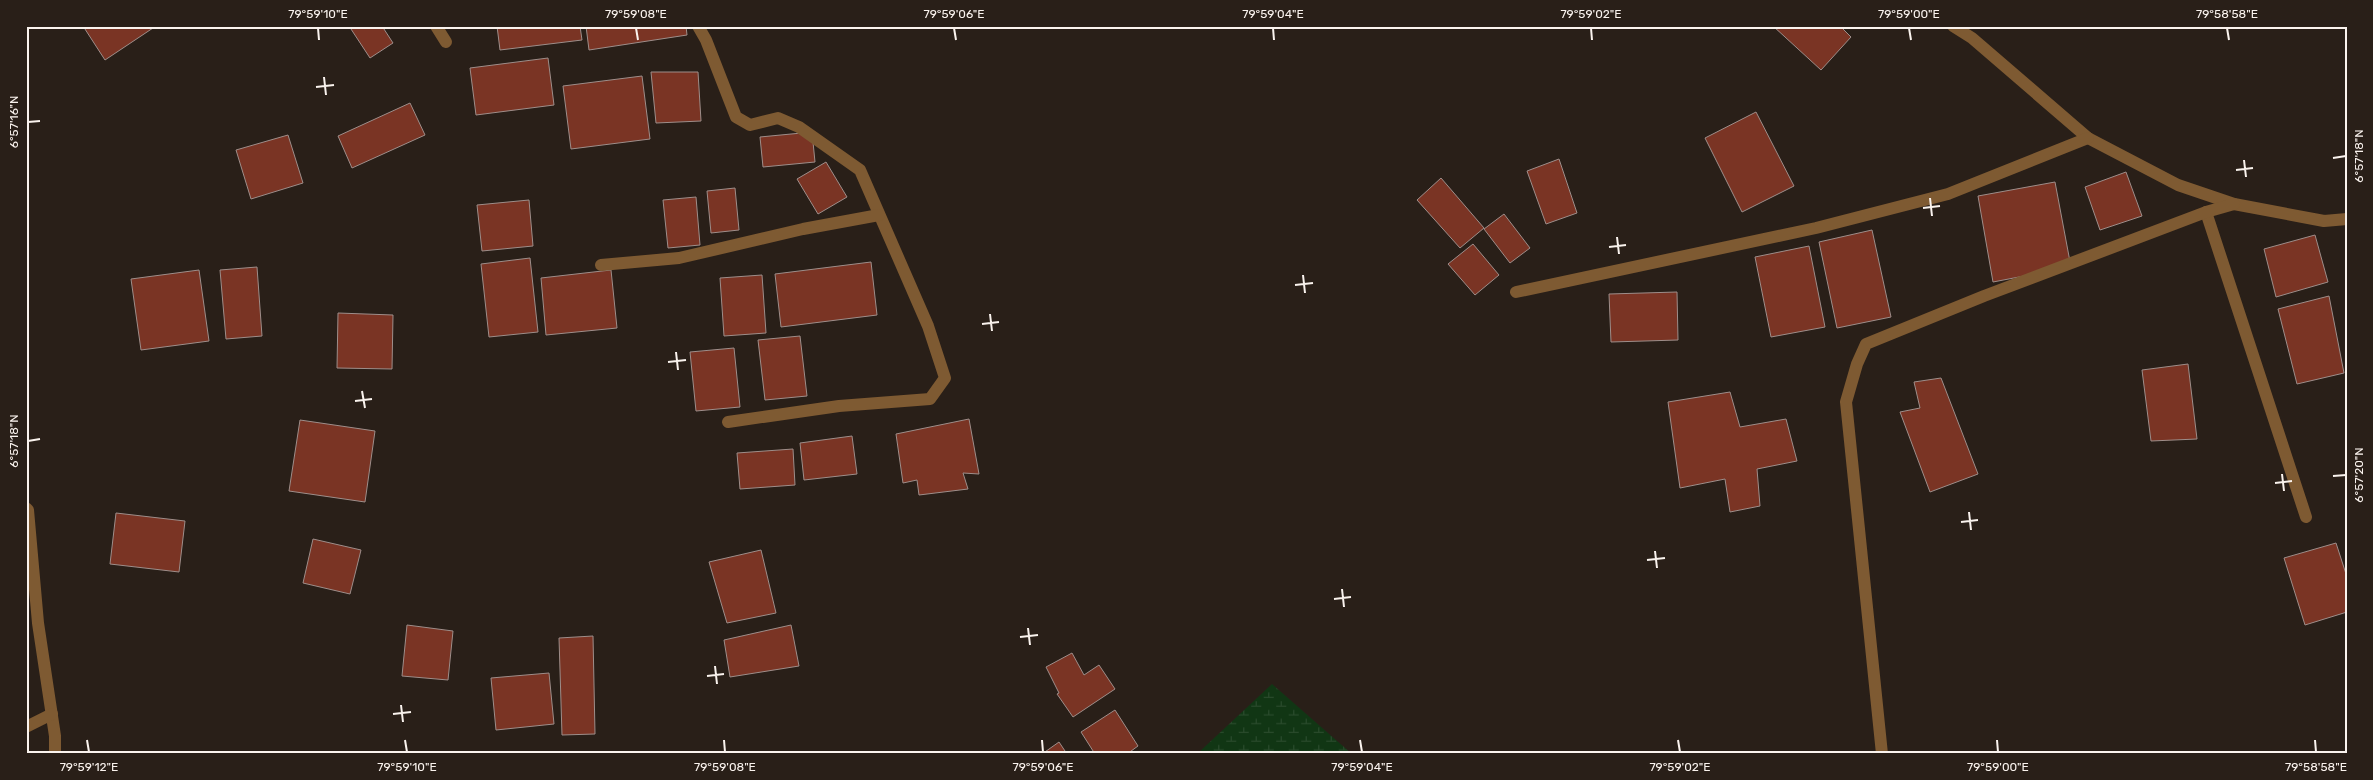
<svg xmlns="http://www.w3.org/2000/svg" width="2373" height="780" font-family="Rubik,sans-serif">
  <defs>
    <pattern id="wetland-marsh" width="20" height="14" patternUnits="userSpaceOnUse" patternTransform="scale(1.25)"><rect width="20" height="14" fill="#113614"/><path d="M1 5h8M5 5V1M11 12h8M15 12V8" fill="none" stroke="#294a2b"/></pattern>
  </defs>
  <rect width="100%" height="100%" fill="#291f18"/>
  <polygon fill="url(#wetland-marsh)" points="1272,684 1352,754 1197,754"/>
  <g fill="#7a3424" stroke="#9e8e8a">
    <polygon points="83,26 156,26 105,60"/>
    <polygon points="349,26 382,26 393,43 370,58"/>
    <polygon points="497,26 580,26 582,40 500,50"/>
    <polygon points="586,26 686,26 687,35 589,50"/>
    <polygon points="1773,26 1840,26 1851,37 1821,70"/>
    <polygon points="548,58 554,105 476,115 470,68"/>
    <polygon points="651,72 698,72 701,121 656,123"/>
    <polygon points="642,76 650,139 571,149 563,86"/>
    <polygon points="410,103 425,135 352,168 338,136"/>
    <polygon points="1756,112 1794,186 1742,212 1705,138"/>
    <polygon points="812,132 815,162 763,167 760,137"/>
    <polygon points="288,135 303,183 251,199 236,150"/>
    <polygon points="1559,159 1577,213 1546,224 1527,171"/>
    <polygon points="826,162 847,197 818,214 797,179"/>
    <polygon points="2126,172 2142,216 2100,230 2085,187"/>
    <polygon points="1441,178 1484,228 1460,248 1417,200"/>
    <polygon points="2055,182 2071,267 1993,282 1978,196"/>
    <polygon points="735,188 739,230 711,233 707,191"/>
    <polygon points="696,197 700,245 668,248 663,200"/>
    <polygon points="529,200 533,246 482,251 477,205"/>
    <polygon points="1504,214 1530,248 1510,263 1484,229"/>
    <polygon points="1872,230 1891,317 1837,328 1819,242"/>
    <polygon points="2315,235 2328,282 2276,297 2264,249"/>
    <polygon points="1473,244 1499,275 1475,295 1448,264"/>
    <polygon points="1809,246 1825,327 1771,337 1755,257"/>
    <polygon points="530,258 538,332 489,337 481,264"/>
    <polygon points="871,262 877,315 781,327 775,274"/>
    <polygon points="257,267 262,336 226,339 220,270"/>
    <polygon points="199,270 209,341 141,350 131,279"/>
    <polygon points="611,270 617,328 546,335 541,278"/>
    <polygon points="762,275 766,333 724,336 720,278"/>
    <polygon points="1677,292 1678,340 1611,342 1609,294"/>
    <polygon points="2329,296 2344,373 2297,384 2278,309"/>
    <polygon points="338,313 393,315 392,369 337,368"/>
    <polygon points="800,336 807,396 765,400 758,340"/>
    <polygon points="734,348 740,407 696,411 690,352"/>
    <polygon points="2188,364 2197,439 2151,441 2142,370"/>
    <polygon points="1941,378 1978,474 1930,492 1900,412 1920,408 1914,382"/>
    <polygon points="1730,392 1740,427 1786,419 1797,461 1757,469 1760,506 1730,512 1725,479 1680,488 1668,402"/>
    <polygon points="969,419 979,474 963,473 968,489 919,495 917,480 903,483 896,434"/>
    <polygon points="300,420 375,431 365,502 289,491"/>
    <polygon points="852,436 857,474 804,480 800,443"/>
    <polygon points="793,449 795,485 740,489 737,453"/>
    <polygon points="116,513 185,521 179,572 110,564"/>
    <polygon points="313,539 361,550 350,594 303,583"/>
    <polygon points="2336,543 2347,577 2347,612 2305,625 2284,558"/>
    <polygon points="761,550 776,613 727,623 709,562"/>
    <polygon points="407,625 453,631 448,680 402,676"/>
    <polygon points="791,625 799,666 730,677 724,640"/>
    <polygon points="593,636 595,734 562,735 559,638"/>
    <polygon points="1072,653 1084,675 1099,665 1115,689 1073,717 1057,694 1059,693 1046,667"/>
    <polygon points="549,673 554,724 496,730 491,678"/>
    <polygon points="1115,710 1138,746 1127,754 1095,754 1081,732"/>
    <polygon points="1059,742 1067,754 1042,754"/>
  </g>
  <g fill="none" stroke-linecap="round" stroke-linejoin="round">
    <g stroke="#7e5a32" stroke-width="12">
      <polyline points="436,26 446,42"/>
      <polyline points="698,26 706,40 736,117 750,125 778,118 799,127 860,170 928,326 945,378 930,399 839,406 728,422"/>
      <polyline points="1953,26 1972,38 2088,138 2178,185 2234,204 2324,221 2347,219"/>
      <polyline points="2206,212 2306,517"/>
      <polyline points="601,265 679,258 803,229 879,215"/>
      <polyline points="1516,292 1816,228 1948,194 2088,138"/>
      <polyline points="26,508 28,510 38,623 55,736 55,754"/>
      <polyline points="26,727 52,714"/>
      <polyline points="1882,754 1846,402 1857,364 1866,344 1984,296 2206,212 2234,204"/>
    </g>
  </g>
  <path fill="none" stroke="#faf3ee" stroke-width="2" d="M318,28L319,40M636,28L638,40M954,28L956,40M1273,28L1274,40M1591,28L1592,40M1909,28L1911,40M2227,28L2229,40M324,77L326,95M316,87L334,85M28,122L40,121M2333,158L2346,156M2244,160L2246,177M2236,170L2253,168M1930,198L1932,216M1923,208L1940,206M1617,237L1619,254M1609,247L1626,245M1303,275L1305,293M1295,285L1313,283M990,314L992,331M982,324L999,322M676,352L678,370M668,362L686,360M362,391L365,408M355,401L372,399M28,441L40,439M2282,474L2284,491M2333,476L2346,475M2275,483L2292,481M1969,512L1971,530M1961,522L1978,520M1655,551L1657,568M1647,560L1665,558M1342,589L1344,607M1334,599L1351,597M1028,628L1030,645M1020,637L1038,635M715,666L717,684M707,676L724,674M401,705L403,722M393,714L411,712M87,740L89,752M405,740L407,752M724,740L725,752M1042,740L1043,752M1360,740L1362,752M1678,740L1680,752M1997,740L1998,752M2315,740L2316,752"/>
  <rect width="2373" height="780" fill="none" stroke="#291f18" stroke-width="55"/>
  <rect x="28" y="28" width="2318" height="724" fill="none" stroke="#faf3ee" stroke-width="2"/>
  <g font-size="12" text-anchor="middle" fill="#faf3ee">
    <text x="318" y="18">79°59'10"E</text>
    <text x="636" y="18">79°59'08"E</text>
    <text x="954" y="18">79°59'06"E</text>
    <text x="1273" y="18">79°59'04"E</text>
    <text x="1591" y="18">79°59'02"E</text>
    <text x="1909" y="18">79°59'00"E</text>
    <text x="2227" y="18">79°58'58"E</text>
    <text transform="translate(14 122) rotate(-90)" y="4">6°57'16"N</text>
    <text transform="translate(2359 156) rotate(-90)" y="4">6°57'18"N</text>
    <text transform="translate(14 441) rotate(-90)" y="4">6°57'18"N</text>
    <text transform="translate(2359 475) rotate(-90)" y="4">6°57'20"N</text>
    <text x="89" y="771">79°59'12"E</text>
    <text x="407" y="771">79°59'10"E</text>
    <text x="725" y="771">79°59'08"E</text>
    <text x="1043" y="771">79°59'06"E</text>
    <text x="1362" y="771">79°59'04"E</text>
    <text x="1680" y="771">79°59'02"E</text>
    <text x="1998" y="771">79°59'00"E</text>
    <text x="2316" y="771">79°58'58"E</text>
  </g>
</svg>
